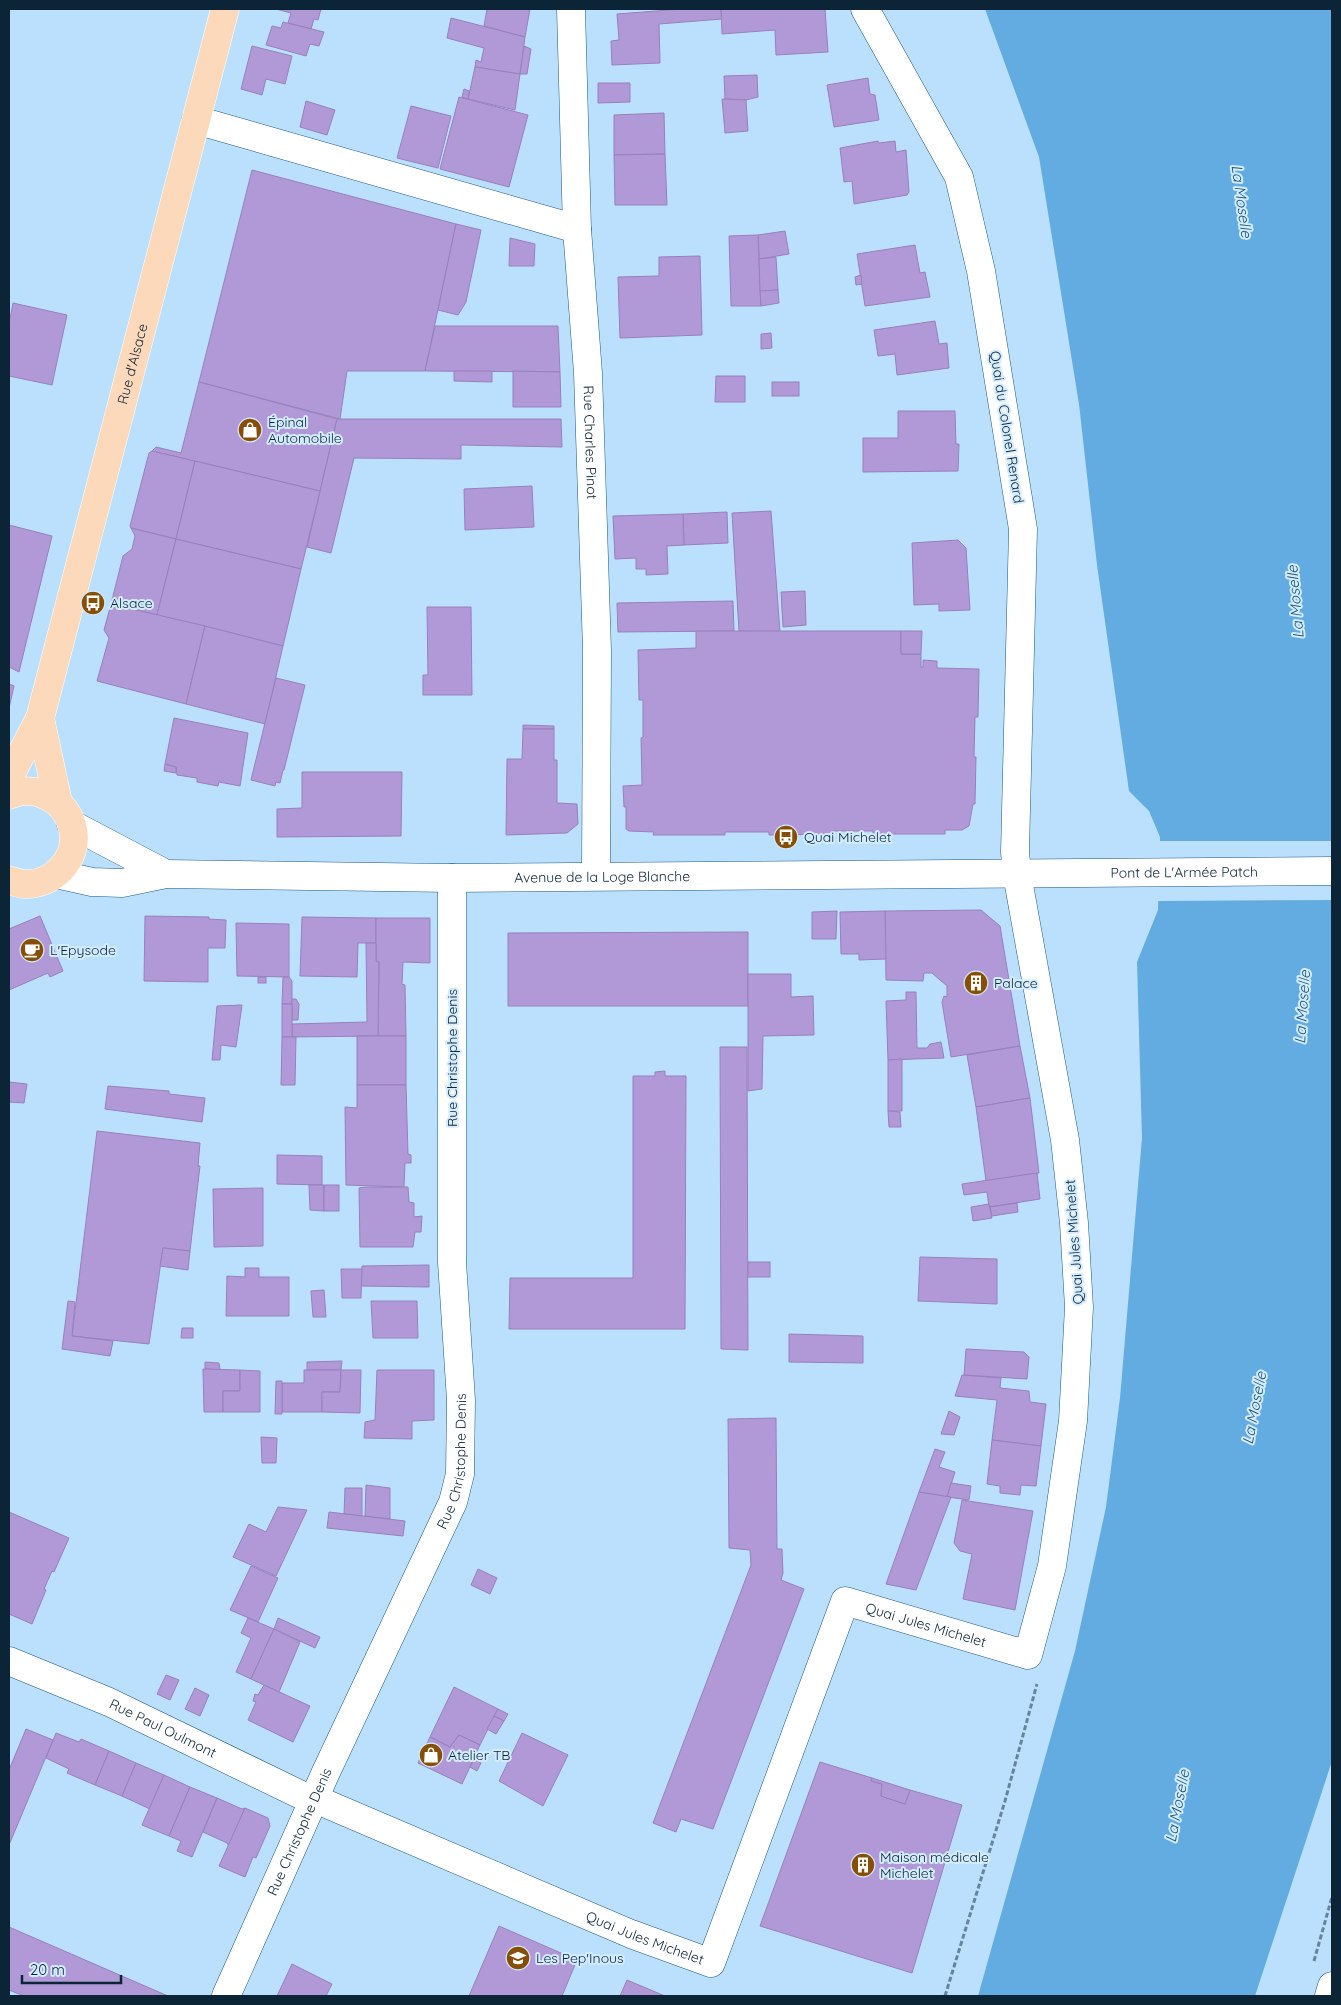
<svg xmlns="http://www.w3.org/2000/svg" width="1341" height="2005" font-family="Quicksand,sans-serif">
  <rect width="100%" height="100%" fill="#bbe0fd"/>
  <polygon fill="#62ace2" points="985,9 1332,9 1332,1761 1255,1996 978,1996 1075,1651 1106,1507 1120,1398 1142,1138 1137,962 1158,910 1160,837 1149,811 1129,791 1097,565 1079,404 1039,157"/>
  <polygon fill="#bbe0fd" points="1157,841 1332,841 1332,900 1156,901"/>
  <g fill="#b198d7" stroke="#9880bd">
    <polygon points="276,9 321,9 318,20 314,19 311,29 288,23 291,13"/>
    <polygon points="487,9 530,9 525,37 484,26"/>
    <polygon points="682,9 721,9 722,19 659,24 660,63 612,65 611,41 619,40 617,14"/>
    <polygon points="721,9 825,9 828,52 776,55 775,30 722,34"/>
    <polygon points="451,18 525,37 520,74 475,67 476,60 481,62 484,48 447,38"/>
    <polygon points="283,22 324,32 319,46 310,44 306,56 266,45 272,26 281,28"/>
    <polygon points="252,46 292,56 285,84 266,79 262,95 241,89"/>
    <polygon points="524,46 531,49 527,74 520,74"/>
    <polygon points="475,67 520,74 515,110 468,99"/>
    <polygon points="757,75 758,97 746,100 725,99 724,76"/>
    <polygon points="868,78 870,94 875,95 879,120 834,127 827,85"/>
    <polygon points="598,83 630,83 630,102 598,103"/>
    <polygon points="464,89 469,91 468,99 462,97"/>
    <polygon points="459,97 528,115 509,187 440,169"/>
    <polygon points="722,99 746,100 748,131 725,133"/>
    <polygon points="306,101 335,110 327,135 300,127"/>
    <polygon points="411,106 451,116 438,168 397,158"/>
    <polygon points="664,113 665,154 614,155 614,115"/>
    <polygon points="878,141 879,143 895,141 896,152 906,150 909,192 907,195 854,204 852,181 844,182 840,148"/>
    <polygon points="665,154 667,205 615,205 614,155"/>
    <polygon points="252,170 456,224 425,371 347,371 340,419 199,382"/>
    <polygon points="456,224 481,230 466,302 458,315 438,310"/>
    <polygon points="785,231 789,254 759,259 758,235"/>
    <polygon points="758,235 761,306 731,306 729,236"/>
    <polygon points="510,238 535,244 534,266 509,266"/>
    <polygon points="915,245 920,273 925,272 930,297 865,306 857,254"/>
    <polygon points="700,256 702,335 620,338 618,277 659,276 659,257"/>
    <polygon points="776,257 778,290 760,291 759,259"/>
    <polygon points="861,275 862,284 856,285 855,277"/>
    <polygon points="778,290 779,303 761,306 760,291"/>
    <polygon points="13,303 67,315 52,385 9,376 9,324"/>
    <polygon points="935,321 939,344 947,343 949,368 897,375 895,354 878,356 874,330"/>
    <polygon points="435,326 558,326 560,372 425,371"/>
    <polygon points="771,333 772,348 761,349 761,334"/>
    <polygon points="454,371 492,371 492,382 454,381"/>
    <polygon points="513,371 560,372 561,407 513,407"/>
    <polygon points="716,376 745,376 745,402 715,402"/>
    <polygon points="199,382 337,419 320,491 152,451 156,447 181,453"/>
    <rect x="772" y="382" width="27" height="14"/>
    <polygon points="898,411 955,411 956,444 959,444 958,471 863,472 863,438 898,438"/>
    <polygon points="337,419 561,419 562,447 461,445 461,459 354,458 331,553 307,547"/>
    <polygon points="152,451 195,461 176,539 131,528 130,526 149,453"/>
    <polygon points="195,461 320,491 301,569 176,539"/>
    <polygon points="532,486 534,527 465,530 464,489"/>
    <polygon points="771,511 780,632 739,631 732,513"/>
    <polygon points="727,512 728,543 684,545 683,514"/>
    <polygon points="683,514 684,545 667,546 668,574 646,575 646,569 636,569 636,558 615,559 613,516"/>
    <polygon points="9,525 52,536 19,672 9,667"/>
    <polygon points="131,528 176,539 157,615 111,604 123,556 132,549 135,536"/>
    <polygon points="176,539 301,569 283,646 157,615"/>
    <polygon points="958,540 966,548 970,610 939,611 939,604 914,605 912,543"/>
    <polygon points="805,591 806,625 783,627 781,592"/>
    <polygon points="733,601 734,631 618,632 617,603"/>
    <polygon points="111,604 205,626 186,704 97,681 109,638 104,630"/>
    <polygon points="427,607 471,607 472,695 423,695 423,675 428,675"/>
    <polygon points="205,626 283,646 265,724 186,704"/>
    <polygon points="696,631 901,631 901,654 921,654 921,667 923,667 923,660 937,661 937,668 979,669 978,717 975,717 974,757 976,757 975,804 973,804 969,826 962,830 945,830 945,834 873,834 873,831 833,831 833,834 769,835 769,832 725,832 725,835 653,835 654,832 629,831 626,829 626,807 624,807 623,786 642,785 641,738 643,737 643,700 639,700 638,650 696,648"/>
    <polygon points="901,631 922,631 921,654 901,654"/>
    <polygon points="276,678 305,685 284,770 283,770 280,783 276,782 275,786 251,780"/>
    <polygon points="9,684 14,686 9,708"/>
    <polygon points="174,718 248,733 240,786 219,782 218,786 197,782 197,778 177,775 176,767 165,764"/>
    <polygon points="523,725 554,726 554,729 523,729"/>
    <polygon points="523,729 554,729 554,760 557,760 557,803 577,804 578,824 567,833 506,835 507,759 522,759"/>
    <polygon points="165,764 176,767 176,773 164,771"/>
    <polygon points="302,772 402,772 401,836 277,837 277,809 302,808"/>
    <polygon points="981,910 1000,926 1020,1046 951,1057 942,1002 944,996 947,997 947,986 932,973 924,973 923,981 886,980 885,911"/>
    <polygon points="837,911 836,939 812,939 812,912"/>
    <polygon points="885,911 886,959 859,960 859,954 841,954 840,912"/>
    <polygon points="40,916 63,971 50,977 48,973 9,990 9,929"/>
    <polygon points="145,916 209,917 209,919 226,920 225,948 208,948 208,982 144,981"/>
    <polygon points="302,917 376,918 376,943 358,943 357,977 300,976"/>
    <polygon points="376,918 430,918 430,963 403,962 402,984 405,985 406,1036 378,1036 379,962 376,961"/>
    <polygon points="236,923 289,924 289,977 237,976"/>
    <polygon points="748,932 748,1006 508,1006 508,933"/>
    <polygon points="366,943 376,943 376,961 379,962 378,1036 292,1037 292,1024 367,1022"/>
    <polygon points="748,974 791,974 791,997 813,996 814,1035 763,1036 762,1089 748,1091"/>
    <rect x="258" y="977" width="8" height="6"/>
    <polygon points="283,977 289,977 292,981 292,1004 282,1004"/>
    <polygon points="906,992 916,992 917,1048 927,1048 930,1044 941,1042 944,1058 888,1060 886,1001 906,1000"/>
    <polygon points="292,999 296,999 299,1004 298,1020 292,1020"/>
    <rect x="282" y="1004" width="10" height="33"/>
    <polygon points="242,1005 236,1047 221,1045 220,1060 212,1060 217,1006"/>
    <rect x="357" y="1036" width="49" height="49"/>
    <polygon points="282,1037 296,1037 295,1085 281,1085"/>
    <polygon points="1020,1046 1030,1098 976,1107 967,1055"/>
    <polygon points="720,1047 747,1047 748,1350 721,1349"/>
    <polygon points="902,1059 902,1111 888,1111 888,1060"/>
    <polygon points="665,1071 665,1076 686,1076 685,1329 509,1329 510,1278 633,1278 633,1076 655,1076 655,1072"/>
    <polygon points="9,1082 27,1084 24,1103 9,1102"/>
    <polygon points="357,1085 406,1085 408,1154 411,1155 411,1163 405,1163 404,1187 346,1185 345,1107 357,1108"/>
    <polygon points="108,1086 169,1091 169,1094 205,1098 202,1122 105,1109"/>
    <polygon points="1030,1098 1039,1173 986,1181 976,1107"/>
    <polygon points="888,1111 900,1112 901,1127 889,1127"/>
    <polygon points="97,1131 200,1143 198,1166 200,1166 190,1251 163,1248 149,1344 72,1336"/>
    <polygon points="277,1155 322,1156 322,1185 277,1184"/>
    <polygon points="1037,1173 1040,1199 989,1207 987,1192 964,1195 962,1184"/>
    <polygon points="309,1185 324,1185 324,1211 310,1210"/>
    <rect x="324" y="1185" width="15" height="26"/>
    <polygon points="366,1187 408,1187 409,1202 414,1203 414,1217 422,1216 421,1232 415,1232 413,1247 360,1247 359,1188"/>
    <polygon points="263,1188 263,1246 214,1247 213,1189"/>
    <polygon points="1017,1203 1018,1212 992,1216 990,1207"/>
    <polygon points="989,1204 992,1218 973,1221 971,1207"/>
    <polygon points="163,1248 190,1251 188,1270 160,1266"/>
    <polygon points="920,1257 997,1259 997,1304 918,1301"/>
    <rect x="748" y="1262" width="22" height="15"/>
    <polygon points="429,1265 429,1287 361,1286 362,1266"/>
    <polygon points="245,1268 259,1268 259,1277 289,1277 289,1316 226,1316 227,1276 245,1277"/>
    <polygon points="341,1269 362,1269 361,1298 342,1298"/>
    <polygon points="324,1290 326,1317 313,1317 311,1291"/>
    <polygon points="68,1301 75,1302 72,1336 113,1341 110,1356 62,1349"/>
    <polygon points="371,1301 417,1301 418,1338 373,1338"/>
    <polygon points="182,1328 193,1328 193,1338 181,1338"/>
    <polygon points="789,1334 863,1336 863,1363 789,1362"/>
    <polygon points="966,1349 1024,1352 1029,1357 1027,1379 964,1375"/>
    <polygon points="342,1361 341,1370 307,1370 307,1362"/>
    <polygon points="205,1362 219,1363 220,1370 205,1369"/>
    <polygon points="203,1369 240,1370 240,1391 223,1391 223,1412 204,1412"/>
    <polygon points="240,1370 260,1371 260,1412 223,1412 223,1391 240,1391"/>
    <polygon points="304,1370 341,1370 340,1392 322,1392 322,1412 282,1412 282,1383 304,1383"/>
    <polygon points="341,1370 361,1370 360,1413 322,1412 322,1392 340,1392"/>
    <polygon points="377,1370 434,1370 434,1420 412,1421 412,1439 364,1438 365,1422 375,1420"/>
    <polygon points="962,1375 1001,1378 1000,1388 1029,1391 1030,1402 1046,1404 1041,1446 992,1440 997,1400 955,1396"/>
    <polygon points="276,1381 282,1381 282,1414 275,1414"/>
    <polygon points="949,1411 960,1417 954,1435 941,1434"/>
    <polygon points="776,1418 777,1549 782,1549 783,1573 781,1580 804,1589 713,1829 681,1819 676,1832 653,1823 751,1565 750,1550 729,1548 728,1419"/>
    <polygon points="261,1437 277,1438 276,1463 262,1463"/>
    <polygon points="992,1440 1041,1446 1036,1486 1021,1485 1020,1495 1000,1493 1000,1486 987,1484"/>
    <polygon points="935,1449 945,1452 939,1467 955,1472 947,1497 919,1492"/>
    <polygon points="951,1483 971,1486 969,1500 947,1497"/>
    <polygon points="366,1485 390,1488 390,1519 365,1516"/>
    <polygon points="345,1488 362,1488 362,1516 344,1514"/>
    <polygon points="919,1492 951,1497 916,1590 886,1584"/>
    <polygon points="962,1500 1033,1511 1015,1610 963,1599 972,1554 960,1551 954,1543"/>
    <polygon points="278,1507 307,1510 276,1576 233,1557 249,1524 266,1532"/>
    <polygon points="9,1512 69,1538 54,1572 52,1571 44,1589 46,1590 32,1624 9,1614"/>
    <polygon points="329,1512 405,1521 403,1536 327,1528"/>
    <polygon points="251,1566 278,1578 258,1622 230,1610"/>
    <polygon points="478,1569 497,1578 490,1594 471,1585"/>
    <polygon points="248,1618 274,1629 251,1679 236,1672 251,1638 241,1633"/>
    <polygon points="278,1618 320,1637 315,1648 274,1629"/>
    <polygon points="274,1629 300,1642 279,1692 251,1679"/>
    <polygon points="166,1675 179,1680 170,1700 157,1694"/>
    <polygon points="264,1685 310,1706 293,1742 248,1720 256,1702 253,1701 255,1694 258,1695"/>
    <polygon points="454,1687 498,1709 480,1745 459,1735 450,1747 430,1737"/>
    <polygon points="195,1688 209,1695 200,1716 185,1709"/>
    <polygon points="498,1709 508,1714 504,1721 494,1716"/>
    <polygon points="494,1716 504,1721 496,1734 487,1729"/>
    <polygon points="26,1729 53,1740 9,1845 9,1770"/>
    <polygon points="56,1733 79,1742 81,1739 109,1751 95,1785 67,1773 69,1769 46,1758"/>
    <polygon points="522,1733 568,1755 543,1806 499,1781"/>
    <polygon points="459,1735 480,1745 462,1784 418,1763 430,1737 450,1747"/>
    <polygon points="109,1751 136,1763 122,1796 95,1785"/>
    <polygon points="474,1759 481,1763 477,1771 470,1767"/>
    <polygon points="820,1762 872,1778 871,1781 882,1784 881,1796 905,1804 910,1790 962,1805 912,1973 760,1926"/>
    <polygon points="136,1763 164,1775 150,1809 122,1796"/>
    <polygon points="164,1775 190,1787 169,1836 142,1825"/>
    <polygon points="872,1778 910,1790 905,1804 881,1796 882,1784 871,1781"/>
    <polygon points="190,1787 217,1798 192,1857 177,1851 181,1841 169,1836"/>
    <polygon points="217,1798 242,1809 245,1808 229,1846 227,1843 203,1832"/>
    <polygon points="245,1808 268,1818 270,1826 256,1858 253,1857 245,1877 219,1866"/>
    <polygon points="499,1926 577,1960 562,1996 469,1996"/>
    <polygon points="9,1927 168,1996 24,1996 9,1990"/>
    <polygon points="292,1964 332,1984 326,1996 277,1996"/>
    <polygon points="627,1980 665,1996 620,1996"/>
  </g>
  <g fill="none" stroke-linecap="round" stroke-linejoin="round">
    <g stroke="#195983" stroke-width="29">
      <g id="minor">
        <path id="s1" d="M571,9L577,229L588,373L597,650L596,876"/>
        <polyline points="196,120 577,229"/>
        <path id="s2" d="M9,1661L109,1702L301,1795L315,1799L631,1934L711,1963L845,1601L1028,1655L1052,1566L1073,1421L1079,1307L1074,1223L1065,1140L1017,874L1015,852L1023,529L981,271L959,177L865,9"/>
        <path id="s3" d="M226,1996L326,1772L453,1502L460,1474L461,1400L452,1262V878"/>
      </g>
    </g>
    <g stroke="#195983" stroke-width="29">
      <g id="tertiary">
        <polyline points="71,824 166,874"/>
        <path id="s4" d="M56,874L92,882L122,883L166,874L452,878L1332,871"/>
        <polyline points="1329,1996 1332,1986"/>
      </g>
    </g>
    <g stroke="#fff" stroke-width="29">
      <g id="primary">
        <path id="s5" d="M40,718L225,9"/>
        <polyline points="9,778 40,718 58,802"/>
        <path d="M9,795C36,783 68,801 73,830C79,859 52,886 24,884C19,884 13,881 9,880"/>
      </g>
    </g>
    <g stroke="#66859d" stroke-width="3" stroke-dasharray="5 2.5" stroke-linecap="butt">
      <polyline points="1314,1961 1332,1897"/>
      <polyline points="945,1996 1005,1801 1037,1684"/>
    </g>
    <use href="#minor" stroke="#fff" stroke-width="28"/>
    <use href="#tertiary" stroke="#fff" stroke-width="28"/>
    <use href="#primary" stroke="#fcd9bb" stroke-width="28"/>
  </g>
  <defs>
    <g id="shop-disc" transform="scale(1.25)"><circle r="9.5" fill="#884e06" stroke="#d3ecff"/><path d="M-5-2.5h2.3a2.7 3.5 0 0 1 5.4 0H5L5.5 6h-11ZM-1.5-2.5h3a1.5 2.3 0 0 0-3 0Z" fill="#fff"/></g>
    <g id="bus-disc" transform="scale(1.25)"><circle r="9.5" fill="#884e06" stroke="#d3ecff"/><path d="M-5-6H5V4H4V6H2V4H-2V6H-4V4H-5ZM-3.5-4V0h7V-4ZM-3.5 1.2v1.5H-2V1.2ZM2 1.2v1.5H3.5V1.2Z" fill="#fff"/></g>
    <g id="cafe-disc" transform="scale(1.25)"><circle r="9.5" fill="#884e06" stroke="#d3ecff"/><path d="M-5.5-4.5H6V0H3Q3 3.5 0 3.5H-2.5Q-5.5 3.5-5.5 0ZM3-3.2v2h1.7v-2ZM-6 4.5H4V6H-6Z" fill="#fff"/></g>
    <g id="building-disc" transform="scale(1.25)"><circle r="9.5" fill="#884e06" stroke="#d3ecff"/><path d="M-4-6H4V6H1V3H-1V6H-4ZM-2.5-4.3h1.7v1.8h-1.7ZM.8-4.3h1.7v1.8H.8ZM-2.5-1h1.7V.8h-1.7ZM.8-1h1.7V.8H.8Z" fill="#fff"/></g>
    <g id="school-disc" transform="scale(1.25)"><circle r="9.5" fill="#884e06" stroke="#d3ecff"/><path d="M0-5L7-2L0 1L-7-2ZM-4 1L0 2.5L4 1V4Q0 6-4 4Z" fill="#fff"/></g>
  </defs>
  <g fill-rule="evenodd">
    <use href="#shop-disc" x="250" y="430"/>
    <use href="#bus-disc" x="93" y="603"/>
    <use href="#bus-disc" x="786" y="837"/>
    <use href="#cafe-disc" x="32" y="950"/>
    <use href="#building-disc" x="976" y="983"/>
    <use href="#shop-disc" x="431" y="1755"/>
    <use href="#building-disc" x="863" y="1865"/>
    <use href="#school-disc" x="518" y="1958"/>
  </g>
  <g text-anchor="middle" dominant-baseline="central" stroke-width="4" stroke-linejoin="round" paint-order="stroke">
    <g font-size="14" fill="#0b2537" stroke="#d3ecff">
      <text stroke="none"><textPath href="#s5" startOffset="366">Rue d'Alsace</textPath></text>
      <text transform="translate(1007 427) rotate(81)">Quai du Colonel Renard</text>
      <text stroke="none"><textPath href="#s1" startOffset="434">Rue Charles Pinot</textPath></text>
      <text stroke="none"><textPath href="#s4" startOffset="1130">Pont de L'Armée Patch</textPath></text>
      <text stroke="none"><textPath href="#s4" startOffset="548">Avenue de la Loge Blanche</textPath></text>
      <text transform="translate(452 1058) rotate(-90)">Rue Christophe Denis</text>
      <text transform="translate(1074 1242) rotate(-94)">Quai Jules Michelet</text>
      <text stroke="none"><textPath href="#s3" startOffset="584">Rue Christophe Denis</textPath></text>
      <text stroke="none"><textPath href="#s2" startOffset="1235">Quai Jules Michelet</textPath></text>
      <text stroke="none"><textPath href="#s2" startOffset="168">Rue Paul Oulmont</textPath></text>
      <text stroke="none"><textPath href="#s3" startOffset="180">Rue Christophe Denis</textPath></text>
      <text stroke="none"><textPath href="#s2" startOffset="694">Quai Jules Michelet</textPath></text>
    </g>
    <g font-size="14" fill="#0b2537" stroke="#d3ecff" text-anchor="start">
      <text x="268" y="422">Épinal<tspan x="268" dy="16">Automobile</tspan></text>
      <text x="110" y="603">Alsace</text>
      <text x="804" y="837">Quai Michelet</text>
      <text x="50" y="950">L'Epysode</text>
      <text x="994" y="983">Palace</text>
      <text x="448" y="1755">Atelier TB</text>
      <text x="880" y="1857">Maison médicale<tspan x="880" dy="16">Michelet</tspan></text>
      <text x="536" y="1958">Les Pep'Inous</text>
    </g>
    <g font-size="15" font-style="italic" fill="#1b5276" stroke="#d3ecff">
      <text transform="translate(1242 201) rotate(82)">La Moselle</text>
      <text transform="translate(1295 602) rotate(-95)">La Moselle</text>
      <text transform="translate(1302 1007) rotate(-86)">La Moselle</text>
      <text transform="translate(1254 1408) rotate(-79)">La Moselle</text>
      <text transform="translate(1177 1806) rotate(-79)">La Moselle</text>
    </g>
  </g>
  <rect width="1341" height="2005" fill="none" stroke="#0b2537" stroke-width="20"/>
  <path d="M22 1975v8h99v-8" fill="none" stroke="#0b2537" stroke-width="2.5"/>
  <text x="30" y="1975" font-size="15" fill="#0b2537" stroke="#d3ecff" stroke-width="4" paint-order="stroke">20 m</text>
</svg>
